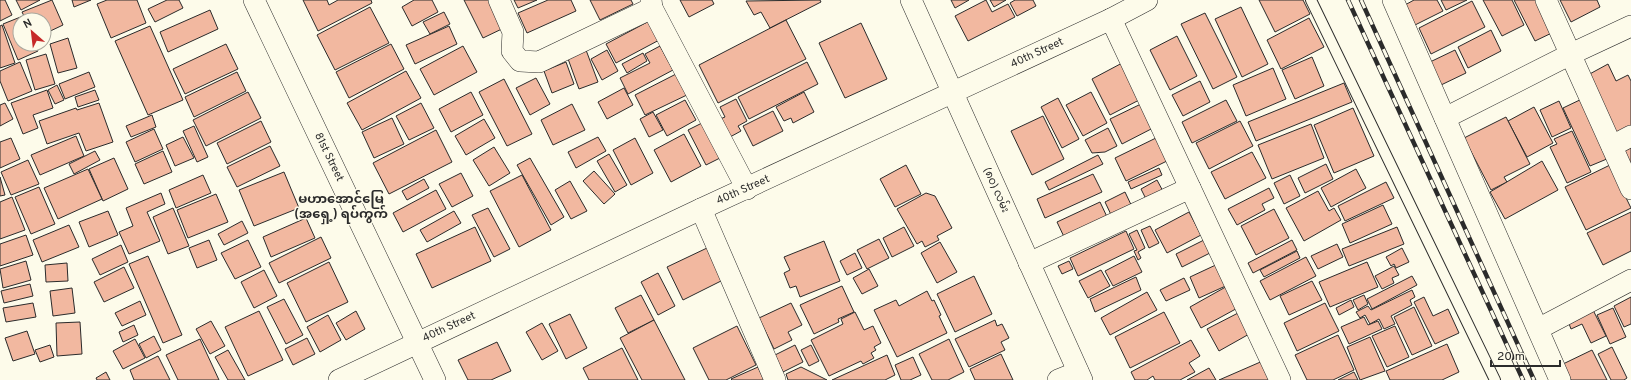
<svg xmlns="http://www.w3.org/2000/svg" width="1631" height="380" font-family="Overpass,'Noto Sans Myanmar',sans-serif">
  <rect width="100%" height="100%" fill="#fdfbea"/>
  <g fill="#f2b8a0" stroke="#2b2b2b">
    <polygon points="0,0 5,0 12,15 0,21"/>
    <polygon points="16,0 40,0 21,10"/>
    <polygon points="52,0 63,25 44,34 44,20 26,20 22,12"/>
    <polygon points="72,0 91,0 74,7"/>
    <polygon points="107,0 137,0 146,23 111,38 97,4"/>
    <polygon points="167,0 179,0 183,8 155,22 148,9"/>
    <polygon points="303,0 327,0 329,5 338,0 371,0 372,3 318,31"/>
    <polygon points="414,0 432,0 438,12 412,26 402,7"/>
    <polygon points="464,0 495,0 508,26 483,38"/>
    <polygon points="514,0 537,0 518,8"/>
    <polygon points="548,0 571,0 576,11 527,33 518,13"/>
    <polygon points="590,0 631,0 633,4 600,20"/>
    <polygon points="680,0 712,0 714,4 689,17"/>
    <polygon points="820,0 821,2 770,28 761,12 754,15 746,1"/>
    <polygon points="951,0 969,0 955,8"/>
    <polygon points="986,0 992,12 1008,4 1015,17 968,41 955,16"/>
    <polygon points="990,0 1006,0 994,7"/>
    <polygon points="1015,0 1033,0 1036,6 1017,16 1010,3"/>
    <polygon points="1259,0 1303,0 1310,14 1275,32"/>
    <polygon points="1414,0 1437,0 1443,11 1415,25 1405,5"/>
    <polygon points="1441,0 1467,0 1446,10"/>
    <polygon points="1483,0 1512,0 1524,25 1502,36"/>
    <polygon points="1514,0 1543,0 1558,30 1535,41"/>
    <polygon points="1560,0 1597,0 1600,7 1571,22"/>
    <polygon points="1472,1 1485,27 1431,54 1419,28"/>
    <polygon points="370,7 389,43 335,70 317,35"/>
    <polygon points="1241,7 1268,64 1242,77 1215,19"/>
    <polygon points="210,10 218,29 168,52 160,32"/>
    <polygon points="444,12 450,24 430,34 423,22"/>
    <polygon points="1205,13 1237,77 1213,89 1181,24"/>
    <polygon points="23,16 24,20 20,20 20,44 34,44 38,51 18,60 3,24"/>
    <polygon points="1309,18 1324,47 1281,69 1267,40"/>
    <polygon points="653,19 663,38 616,63 606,44"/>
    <polygon points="786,20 806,59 718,103 699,65"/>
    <polygon points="861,23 887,79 845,98 819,43"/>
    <polygon points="2,25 15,63 0,68 0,26"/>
    <polygon points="150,26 183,100 148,115 115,41"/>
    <polygon points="449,26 457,44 415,64 406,45"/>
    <polygon points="1491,30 1501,51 1468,68 1458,47"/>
    <polygon points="1177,36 1197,76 1170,90 1150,50"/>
    <polygon points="68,38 77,68 58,73 50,44"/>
    <polygon points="226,44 238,69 185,94 173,69"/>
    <polygon points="391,44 404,69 349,98 336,72"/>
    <polygon points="463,46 477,72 434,95 420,69"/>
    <polygon points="660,46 673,70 628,94 620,78 650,63 645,54"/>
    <polygon points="586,50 598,82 579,89 567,56"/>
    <polygon points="607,50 618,71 602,80 591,59"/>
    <polygon points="1455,50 1466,73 1441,85 1430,62"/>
    <polygon points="643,53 647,61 627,73 622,64"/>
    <polygon points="46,54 55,84 35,90 26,60"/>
    <polygon points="1312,57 1324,86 1295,99 1282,70"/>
    <polygon points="20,62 32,91 8,101 0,81 0,71"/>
    <polygon points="566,62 574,84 552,93 544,71"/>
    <polygon points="807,62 818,84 749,119 738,97"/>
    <polygon points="1124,62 1143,98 1110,115 1092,79"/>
    <polygon points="1608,64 1616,81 1628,75 1631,81 1631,134 1618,140 1586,76"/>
    <polygon points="1273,68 1286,99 1246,116 1233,85"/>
    <polygon points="406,71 421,98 362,130 347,103"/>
    <polygon points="89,72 95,87 65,99 59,84"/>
    <polygon points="237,72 246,91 194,117 185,97"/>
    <polygon points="678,73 689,94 645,115 635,95"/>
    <polygon points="536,78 550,104 530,115 516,88"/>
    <polygon points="504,79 532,134 507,146 479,92"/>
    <polygon points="1200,81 1210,102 1183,116 1172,95"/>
    <polygon points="1344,83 1352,102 1256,141 1248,122"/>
    <polygon points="57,85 64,100 55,104 48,90"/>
    <polygon points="624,88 633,105 607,119 598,102"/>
    <polygon points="47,90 53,108 33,115 38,128 23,134 11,103"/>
    <polygon points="95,90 99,100 78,107 75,97"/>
    <polygon points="248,92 261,118 206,146 193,120"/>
    <polygon points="471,92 483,115 451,132 439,109"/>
    <polygon points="804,92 814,112 793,123 791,118 784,121 776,107"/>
    <polygon points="1091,92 1107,123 1083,136 1066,105"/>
    <polygon points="1586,97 1614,156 1590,166 1563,108"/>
    <polygon points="1058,98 1079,139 1062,148 1041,107"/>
    <polygon points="736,99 747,121 738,126 741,131 730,137 720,119 725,117 720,107"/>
    <polygon points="685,100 696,120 667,136 656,115"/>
    <polygon points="1226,100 1237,121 1192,143 1182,122"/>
    <polygon points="1559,101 1571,128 1552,137 1540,110"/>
    <polygon points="5,103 13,119 0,126 0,105"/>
    <polygon points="99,103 113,142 86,151 79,133 47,144 39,121 76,108 77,110"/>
    <polygon points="421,103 434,128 409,140 396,116"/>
    <polygon points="1143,103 1155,127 1122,144 1110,119"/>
    <polygon points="572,104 585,130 553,145 541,120"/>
    <polygon points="1534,107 1553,143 1527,157 1508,121"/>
    <polygon points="1353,108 1374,156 1334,173 1314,125"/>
    <polygon points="773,111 783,131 753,146 743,126"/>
    <polygon points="653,112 663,130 649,137 640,119"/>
    <polygon points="152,115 156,127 131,137 126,126"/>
    <polygon points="1043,116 1064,159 1032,175 1011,131"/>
    <polygon points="1506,117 1530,164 1504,177 1507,182 1491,190 1464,138"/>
    <polygon points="392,118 404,144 374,158 362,132"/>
    <polygon points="484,119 495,138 466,155 455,136"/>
    <polygon points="261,121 271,142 227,164 217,143"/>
    <polygon points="706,121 724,156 706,165 688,130"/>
    <polygon points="1240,121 1253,146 1209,169 1196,143"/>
    <polygon points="1311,124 1324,158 1272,179 1258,145"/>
    <polygon points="194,126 208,157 197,162 183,131"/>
    <polygon points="1108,128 1117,146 1105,152 1092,153 1085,140"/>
    <polygon points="154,129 163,149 135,162 126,142"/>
    <polygon points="436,130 452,162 389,194 373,163"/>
    <polygon points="1572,131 1591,172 1567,183 1550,147 1557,144 1554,139"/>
    <polygon points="684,134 701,166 671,182 654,150"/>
    <polygon points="76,136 84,156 40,175 31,155"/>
    <polygon points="183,137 194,158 175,166 166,145"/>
    <polygon points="598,137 606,151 576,168 568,152"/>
    <polygon points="1158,137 1169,160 1126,181 1115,158"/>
    <polygon points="11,138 20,159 0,168 0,142"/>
    <polygon points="635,138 653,173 631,185 613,150"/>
    <polygon points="1631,145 1631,166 1623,149"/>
    <polygon points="270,146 280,166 237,187 227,167"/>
    <polygon points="494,147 510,173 489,186 473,160"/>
    <polygon points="95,151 100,160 74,174 69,164"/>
    <polygon points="163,151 172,172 144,184 135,164"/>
    <polygon points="1252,152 1266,178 1225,199 1211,172"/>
    <polygon points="609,154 627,185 615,192 597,161"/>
    <polygon points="1098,155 1103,164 1049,190 1045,182"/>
    <polygon points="114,158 128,189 103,201 89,169"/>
    <polygon points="530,158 564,217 551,225 517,165"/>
    <polygon points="28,160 39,184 11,195 1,172"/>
    <polygon points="1542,161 1558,190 1505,219 1490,192"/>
    <polygon points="1326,164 1333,179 1305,193 1298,178"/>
    <polygon points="906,165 921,194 895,207 880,179"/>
    <polygon points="1610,165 1631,208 1586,230 1565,187"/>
    <polygon points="1159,168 1162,175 1131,189 1128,182"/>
    <polygon points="88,169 102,199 58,219 44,188"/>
    <polygon points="1356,169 1366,188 1331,207 1321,188"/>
    <polygon points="594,171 615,194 604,204 583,181"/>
    <polygon points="284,172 299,208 254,226 239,190"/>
    <polygon points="461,173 473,196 452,207 439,184"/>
    <polygon points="1093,174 1102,192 1045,218 1037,199"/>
    <polygon points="203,175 211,193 176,208 169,190"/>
    <polygon points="522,175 551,230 519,247 490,191"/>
    <polygon points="1290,175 1300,196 1284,204 1274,183"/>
    <polygon points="0,177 5,195 0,196"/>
    <polygon points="424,179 429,188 407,200 402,191"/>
    <polygon points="1157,180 1165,195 1148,203 1141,189"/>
    <polygon points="570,181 587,211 571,219 555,190"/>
    <polygon points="1386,182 1394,198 1345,221 1338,206"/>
    <polygon points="39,187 55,224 31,234 15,197"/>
    <polygon points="1269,188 1274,198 1262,204 1265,210 1237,225 1228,209"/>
    <polygon points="436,190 446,209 403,232 393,213"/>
    <polygon points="1318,191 1329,211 1334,208 1341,220 1304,241 1286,208"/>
    <polygon points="1125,192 1134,211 1114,221 1105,202"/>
    <polygon points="161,193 165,204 147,212 160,241 129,254 119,232 133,226 126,208"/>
    <polygon points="926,193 935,196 952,228 937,236 939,240 925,247 922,241 917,244 897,209"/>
    <polygon points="216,194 228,222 188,238 177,210"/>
    <polygon points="12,197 25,230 0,239 0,202"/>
    <polygon points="1100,202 1109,221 1066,241 1057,222"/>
    <polygon points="1383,205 1392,224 1350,243 1342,224"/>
    <polygon points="173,208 189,246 168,254 153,217"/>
    <polygon points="488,208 510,249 494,257 472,215"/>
    <polygon points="1274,209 1289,238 1256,255 1241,226"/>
    <polygon points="108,211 118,235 89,247 79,222"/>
    <polygon points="454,211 461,223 427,242 420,230"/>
    <polygon points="1189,212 1201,235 1167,253 1155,230"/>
    <polygon points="1631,212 1631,251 1603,265 1587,233"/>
    <polygon points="306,218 315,238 271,257 263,237"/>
    <polygon points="242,221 248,233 224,245 218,234"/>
    <polygon points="69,225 79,247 42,262 33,240"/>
    <polygon points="1150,226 1159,243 1149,248 1141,230"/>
    <polygon points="475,227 491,261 432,288 416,254"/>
    <polygon points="904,227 914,246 892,257 883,238"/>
    <polygon points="1397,227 1404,244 1349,266 1342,249"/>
    <polygon points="1137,230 1145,248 1138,252 1141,258 1138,260 1134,251 1137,250 1129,234"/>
    <polygon points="1126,231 1134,249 1078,276 1070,258"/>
    <polygon points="26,235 33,255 0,266 0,244"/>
    <polygon points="321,237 331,258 279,283 269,263"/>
    <polygon points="879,239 889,258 867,269 857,250"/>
    <polygon points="1206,239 1212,252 1182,267 1176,254"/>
    <polygon points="209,240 217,260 197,268 189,248"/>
    <polygon points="248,240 261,267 235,279 221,253"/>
    <polygon points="1292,240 1297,250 1253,273 1248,263"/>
    <polygon points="824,241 840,281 800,297 796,286 790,288 784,273 790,270 784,257"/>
    <polygon points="940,242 957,272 937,283 921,253"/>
    <polygon points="1337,244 1343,257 1318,269 1311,256"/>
    <polygon points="121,245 128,262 100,275 92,259"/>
    <polygon points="707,248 723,280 683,300 667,267"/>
    <polygon points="1402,248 1409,262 1396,268 1394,264 1391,266 1386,257"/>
    <polygon points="1297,251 1300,258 1264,277 1260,270"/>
    <polygon points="855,253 862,268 847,275 840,261"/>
    <polygon points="148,256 182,335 163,343 129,264"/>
    <polygon points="1134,256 1142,272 1113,286 1105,271"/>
    <polygon points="1306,257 1316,276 1270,300 1260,281"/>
    <polygon points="26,261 31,280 3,288 0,269"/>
    <polygon points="1069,261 1073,269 1062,274 1058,266"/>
    <polygon points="329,262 348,302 306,322 287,283"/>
    <polygon points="1367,262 1378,287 1330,307 1319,282"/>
    <polygon points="67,263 68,281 46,282 45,265"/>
    <polygon points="1220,263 1230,284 1199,298 1190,277"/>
    <polygon points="1394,266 1399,275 1392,278 1394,283 1382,289 1375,276"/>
    <polygon points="124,267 134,288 104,302 94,282"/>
    <polygon points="869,269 878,286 862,294 853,278"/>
    <polygon points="264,270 277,296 254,308 241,282"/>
    <polygon points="1101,270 1110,286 1088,298 1079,281"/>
    <polygon points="658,273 675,306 658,315 641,282"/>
    <polygon points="974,276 992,314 955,332 937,294"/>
    <polygon points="1412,276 1417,285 1372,309 1367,299"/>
    <polygon points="1136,277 1141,290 1095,312 1090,299"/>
    <polygon points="1184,278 1190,290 1166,301 1160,290"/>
    <polygon points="1312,281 1322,300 1289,315 1280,296"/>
    <polygon points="30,284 33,296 4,303 1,291"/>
    <polygon points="1231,284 1243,305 1201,328 1190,307"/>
    <polygon points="842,286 854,312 838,319 839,322 814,334 800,305"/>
    <polygon points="72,288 75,313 53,316 50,291"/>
    <polygon points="1412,290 1415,297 1410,300 1412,305 1391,316 1395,324 1384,329 1379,319 1370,324 1365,315 1360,318 1356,312 1368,306 1371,310"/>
    <polygon points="927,291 932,301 934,300 941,315 939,316 947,333 897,357 874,310 896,300 899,306"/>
    <polygon points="1147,292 1157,310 1110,335 1101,318"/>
    <polygon points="641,295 654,320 628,333 615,308"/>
    <polygon points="1364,295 1368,304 1358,310 1353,300"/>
    <polygon points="1424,297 1433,316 1448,309 1459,333 1435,344 1414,302"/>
    <polygon points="1631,297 1631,324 1624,327 1614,306"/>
    <polygon points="284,299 303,335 286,344 267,307"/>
    <polygon points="1351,300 1354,307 1339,315 1336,308"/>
    <polygon points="140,301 146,315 122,326 115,313"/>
    <polygon points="33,303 36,317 6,322 3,308"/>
    <polygon points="791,303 802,325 788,332 792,340 774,349 759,318"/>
    <polygon points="1325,303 1339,331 1297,351 1284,323"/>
    <polygon points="1414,307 1432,346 1412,355 1394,317"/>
    <polygon points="1613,308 1626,337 1610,344 1597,315"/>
    <polygon points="1593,310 1606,336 1591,343 1582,324 1571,329 1568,321"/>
    <polygon points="259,311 283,360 248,376 225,327"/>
    <polygon points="356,311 365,329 346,340 336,323"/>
    <polygon points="855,312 864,330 873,326 881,343 874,347 876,350 871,353 874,358 863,364 861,361 829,376 811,340 843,324 841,319"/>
    <polygon points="1164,312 1180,343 1130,368 1115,337"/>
    <polygon points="1240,312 1251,333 1219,351 1207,329"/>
    <polygon points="570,314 587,348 566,359 549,324"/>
    <polygon points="328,315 341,340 320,352 307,327"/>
    <polygon points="1364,317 1368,325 1378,321 1382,329 1349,344 1341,327"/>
    <polygon points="654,320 685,380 642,380 620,338"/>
    <polygon points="995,320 997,326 1002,324 1009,338 1001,342 1005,350 969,367 955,339"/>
    <polygon points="211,321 225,346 210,354 196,329"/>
    <polygon points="80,322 82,354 57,356 56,323"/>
    <polygon points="542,323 558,351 542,360 526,332"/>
    <polygon points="134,325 138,335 123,342 119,332"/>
    <polygon points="737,326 756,365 726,380 709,380 693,348"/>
    <polygon points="1395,326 1409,357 1387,367 1372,336"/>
    <polygon points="27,331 35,354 13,361 5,338"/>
    <polygon points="1338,335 1354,370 1333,380 1307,380 1295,355"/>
    <polygon points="154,336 161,350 146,358 139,344"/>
    <polygon points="1370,337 1385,371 1360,380 1347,347"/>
    <polygon points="307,338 315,354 293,365 285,349"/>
    <polygon points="135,339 145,358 123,369 113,351"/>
    <polygon points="200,339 219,380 178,380 166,355"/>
    <polygon points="949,339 964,372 948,380 932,380 919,354"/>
    <polygon points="1191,340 1200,356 1189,363 1195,372 1180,380 1155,380 1153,376 1147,380 1135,380 1131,372"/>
    <polygon points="497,342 511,371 491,380 468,380 458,360"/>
    <polygon points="1447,344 1459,372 1442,380 1390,380 1386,371"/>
    <polygon points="50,345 54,357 40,362 35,350"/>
    <polygon points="795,345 803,362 783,372 775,355"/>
    <polygon points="811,345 819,361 809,366 801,350"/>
    <polygon points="1612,347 1627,378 1624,380 1611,380 1598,354"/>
    <polygon points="622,348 638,380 589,380 583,368"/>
    <polygon points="228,350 245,380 228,380 215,357"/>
    <polygon points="1592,350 1607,380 1571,380 1563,364"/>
    <polygon points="1001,354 1013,380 975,380 970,369"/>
    <polygon points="887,355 895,375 885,380 832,380"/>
    <polygon points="158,356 170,380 134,380 130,370"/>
    <polygon points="913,357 921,375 910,380 901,380 895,365"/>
    <polygon points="1265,360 1272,378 1268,380 1219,380"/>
    <polygon points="758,367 764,380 732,380 731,379"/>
    <polygon points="801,367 827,380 788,380 786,374"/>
    <polygon points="1209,368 1216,380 1187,380"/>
    <polygon points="106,372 110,380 97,380 96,378"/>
    <polygon points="1354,372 1358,380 1338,380"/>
  </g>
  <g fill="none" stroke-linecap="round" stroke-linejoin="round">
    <g stroke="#2b2b2b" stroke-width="12">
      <polyline id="lane" points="1311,0 1495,380"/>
    </g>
    <g stroke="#2b2b2b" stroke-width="22">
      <g id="street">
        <polyline points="254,0 435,380"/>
        <polyline points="499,0 513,32 512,51 520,61 539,62 652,8"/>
        <polyline points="651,0 652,8 747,189"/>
        <polyline points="911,0 1082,380"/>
        <polyline points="1393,0 1560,380"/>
        <polyline points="1546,0 1631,189"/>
        <polyline points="1111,19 1280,380"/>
        <polyline points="1445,118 1571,54 1631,26"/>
        <polyline points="1612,146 1631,136"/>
        <polyline points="701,209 775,380"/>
        <polyline points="1029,263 1190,188"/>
        <polyline points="1538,329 1631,280"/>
        <polyline points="339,380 701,209 1111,19 1147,0"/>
        <polyline points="1058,380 1078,372"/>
      </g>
    </g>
    <use href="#lane" stroke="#fdfbea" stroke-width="10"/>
    <use href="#street" stroke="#fdfbea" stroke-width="21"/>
    <g stroke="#2b2b2b" stroke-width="4.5">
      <g id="rail">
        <polyline points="1348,0 1523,380"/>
        <polyline points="1361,0 1534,380"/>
      </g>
    </g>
    <use href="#rail" stroke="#fdfbea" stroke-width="3" stroke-dasharray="9" stroke-linecap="butt"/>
  </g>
  <g text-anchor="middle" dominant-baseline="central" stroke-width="3" stroke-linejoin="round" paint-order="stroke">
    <g font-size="11" fill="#2b2b2b" stroke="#fdfbea">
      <text transform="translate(1037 53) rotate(-25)">40th Street</text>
      <text transform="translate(329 157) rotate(64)">81st Street</text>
      <text transform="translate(743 190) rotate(-24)">40th Street</text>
      <text transform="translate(996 190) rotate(66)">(၈၀) လမ်း</text>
      <text transform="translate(449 327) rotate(-25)">40th Street</text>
    </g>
    <g font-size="13" font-weight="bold" fill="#2b2b2b" stroke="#fdfbea">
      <text x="341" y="200">မဟာအောင်မြေ<tspan x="341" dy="15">(အရှေ့) ရပ်ကွက်</tspan></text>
    </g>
  </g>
  <g transform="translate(32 32) rotate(332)"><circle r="19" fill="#fdfbea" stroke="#a9a89e"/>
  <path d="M0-3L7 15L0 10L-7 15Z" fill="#c62828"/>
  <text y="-6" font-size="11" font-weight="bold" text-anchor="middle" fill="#2b2b2b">N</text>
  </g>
  <path d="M1491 360v6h69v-6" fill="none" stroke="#2b2b2b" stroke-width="2"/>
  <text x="1497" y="360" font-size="12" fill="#2b2b2b" stroke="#fdfbea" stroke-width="3" paint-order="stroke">20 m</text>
</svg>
